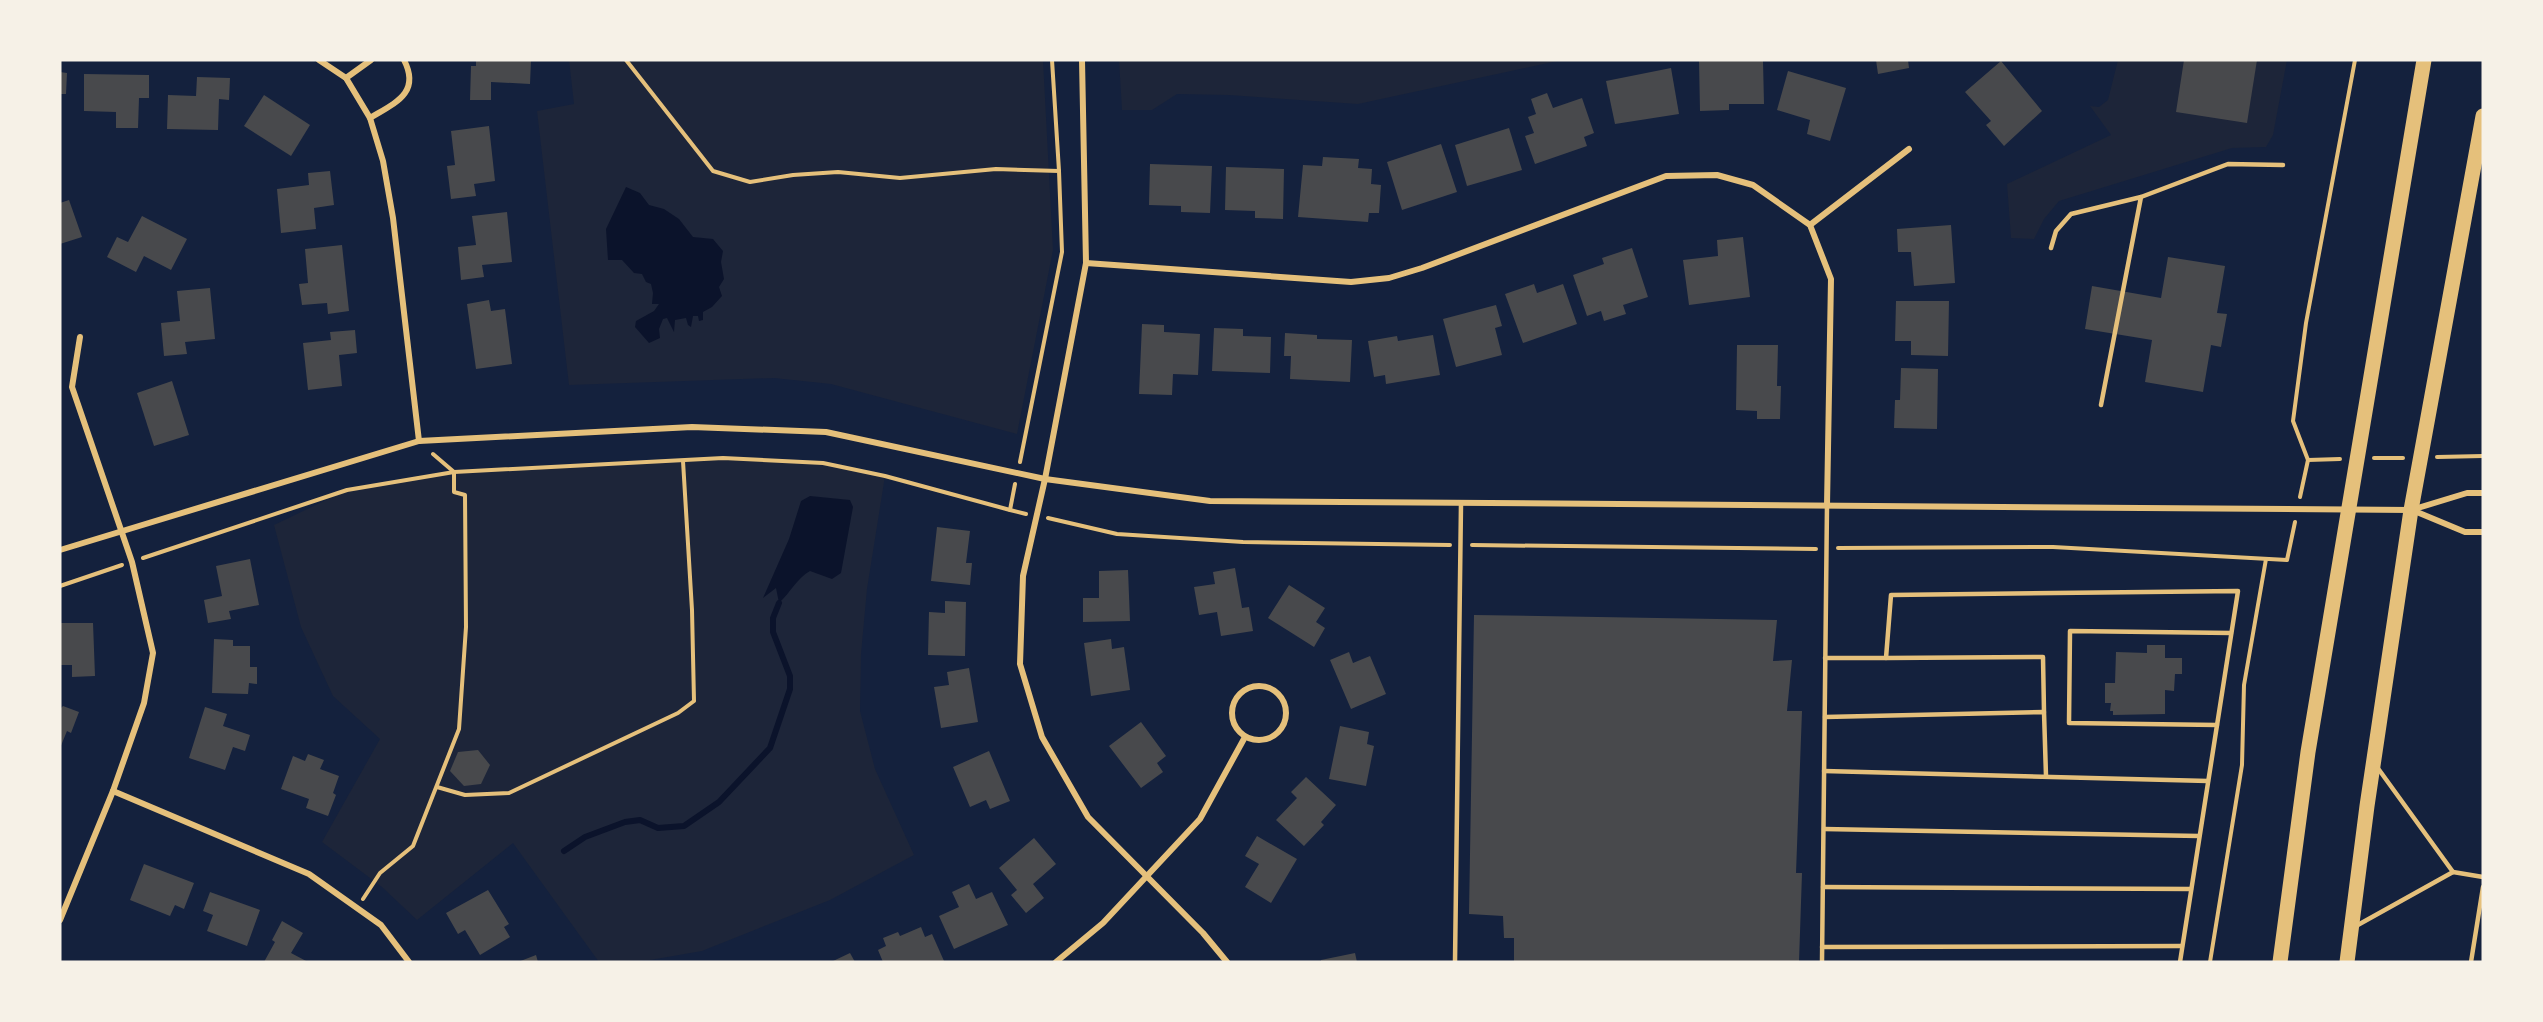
<svg xmlns="http://www.w3.org/2000/svg" width="2543" height="1022" font-family="'PT Sans',sans-serif">
  <rect width="100%" height="100%" fill="#14213d"/>
  <g fill="#1d2539">
    <polygon points="569,60 1043,60 1053,250 1017,434 831,384 774,378 569,385 537,111 574,104"/>
    <polygon points="1119,60 1562,60 1358,104 1228,95 1177,94 1152,110 1122,110"/>
    <polygon points="2118,60 2287,60 2273,135 2266,147 2232,148 2059,201 2044,219 2034,239 2011,238 2007,184 2111,135 2090,106 2099,107 2108,100"/>
    <polygon points="723,458 823,463 885,476 867,589 861,654 860,711 875,769 914,855 830,900 702,951 650,960 599,962 513,843 417,920 382,887 322,842 380,739 333,696 301,627 274,525 347,490 454,472"/>
  </g>
  <g fill="#0b132b">
    <polygon points="626,187 640,193 649,205 664,209 679,219 693,237 713,239 723,251 721,262 724,279 719,287 722,296 712,307 703,312 703,320 699,321 698,316 693,316 691,327 688,325 686,318 675,320 674,332 667,318 663,319 659,329 660,338 649,343 635,327 636,321 654,311 659,304 652,304 653,293 651,284 646,282 642,274 634,273 622,260 608,260 606,229"/>
    <path d="M810,496L850,500L853,507L841,573L832,579L810,571C798,577 790,593 779,603L776,588L763,598L789,539L801,501Z"/>
  </g>
  <g fill="none" stroke-linecap="round" stroke-linejoin="round">
    <polyline stroke="#0b132b" stroke-width="6" points="564,851 585,837 625,822 640,820 658,828 684,826 719,802 770,748 790,689 790,676 773,632 773,618 779,603"/>
  </g>
  <g fill="#48494c">
    <polygon points="476,60 531,60 530,84 491,82 491,100 470,100 471,66 476,66"/>
    <polygon points="1699,60 1763,61 1764,104 1729,104 1729,110 1700,111"/>
    <polygon points="1876,60 1908,60 1909,68 1878,74"/>
    <polygon points="2184,60 2257,60 2247,123 2176,112"/>
    <polygon points="2001,61 2042,111 2004,146 1986,125 1991,121 1965,92"/>
    <polygon points="1671,68 1679,114 1615,124 1606,81"/>
    <polygon points="1788,71 1846,88 1830,141 1807,134 1810,120 1777,110"/>
    <polygon points="60,72 67,73 66,94 60,94"/>
    <polygon points="84,74 149,75 149,98 139,98 138,128 116,128 116,112 84,111"/>
    <polygon points="197,77 230,78 229,100 219,99 218,130 167,129 168,95 196,96"/>
    <polygon points="1547,93 1553,108 1582,98 1594,133 1584,137 1587,146 1535,164 1525,136 1534,133 1528,117 1536,114 1531,99"/>
    <polygon points="264,95 310,125 291,156 244,126"/>
    <polygon points="489,126 495,181 474,184 476,196 451,199 447,166 455,165 451,131"/>
    <polygon points="1509,128 1522,170 1467,186 1455,145"/>
    <polygon points="1441,144 1457,192 1402,210 1387,162"/>
    <polygon points="1323,157 1359,159 1358,168 1372,169 1371,184 1381,185 1379,213 1369,213 1368,222 1298,217 1303,165 1322,166"/>
    <polygon points="1150,164 1212,166 1210,213 1181,212 1181,206 1149,205"/>
    <polygon points="1226,167 1284,169 1283,219 1255,218 1255,211 1225,210"/>
    <polygon points="330,171 334,205 314,208 316,229 281,233 277,189 309,185 308,173"/>
    <polygon points="69,200 82,237 60,244 60,203"/>
    <polygon points="507,212 512,262 482,265 484,277 461,280 458,247 476,245 472,216"/>
    <polygon points="142,216 187,239 171,270 144,256 136,272 107,257 117,237 128,242"/>
    <polygon points="1951,225 1955,283 1914,286 1911,252 1898,252 1897,229"/>
    <polygon points="1743,237 1750,297 1689,305 1683,260 1718,256 1717,240"/>
    <polygon points="342,245 349,311 328,314 327,303 302,305 299,284 308,283 305,249"/>
    <polygon points="1632,248 1648,297 1623,305 1626,314 1604,321 1601,311 1587,316 1573,275 1604,264 1602,258"/>
    <polygon points="2168,257 2225,266 2217,313 2227,314 2221,347 2211,345 2203,392 2145,382 2152,340 2085,329 2092,286 2161,298"/>
    <polygon points="1534,284 1537,293 1563,284 1577,324 1523,343 1505,294"/>
    <polygon points="210,288 215,339 185,342 187,354 164,356 161,323 180,321 177,291"/>
    <polygon points="489,300 491,311 505,309 512,364 476,369 467,304"/>
    <polygon points="1896,301 1949,301 1948,356 1911,355 1911,341 1895,341"/>
    <polygon points="1496,305 1502,326 1495,328 1502,355 1456,367 1443,319"/>
    <polygon points="1142,324 1164,325 1164,332 1200,334 1198,375 1173,374 1172,395 1139,394"/>
    <polygon points="1214,328 1243,329 1243,336 1271,337 1270,373 1212,371"/>
    <polygon points="355,330 357,353 339,355 342,386 308,390 303,343 331,340 330,332"/>
    <polygon points="1285,333 1317,335 1317,339 1352,340 1350,382 1290,379 1291,356 1284,356"/>
    <polygon points="1433,335 1440,375 1386,384 1385,375 1374,377 1368,341 1397,336 1398,341"/>
    <polygon points="1737,345 1778,345 1777,386 1781,386 1780,419 1757,419 1757,411 1736,410"/>
    <polygon points="1901,368 1938,369 1937,429 1894,428 1895,400 1900,400"/>
    <polygon points="172,381 189,435 154,446 137,393"/>
    <polygon points="937,527 970,531 966,563 972,563 970,585 931,581"/>
    <polygon points="250,559 259,605 229,611 231,619 208,623 204,600 222,596 216,566"/>
    <polygon points="1235,568 1242,608 1249,607 1253,631 1221,636 1217,612 1199,615 1194,587 1215,584 1213,572"/>
    <polygon points="1128,570 1130,621 1083,622 1083,598 1099,598 1099,571"/>
    <polygon points="1289,585 1325,608 1316,622 1325,628 1314,647 1268,618"/>
    <polygon points="945,601 966,602 965,656 928,655 929,612 945,613"/>
    <polygon points="1474,615 1777,620 1773,661 1792,660 1787,711 1802,711 1796,873 1802,873 1799,962 1514,962 1514,938 1504,938 1503,916 1469,914"/>
    <polygon points="60,623 93,623 95,676 72,677 72,665 60,665"/>
    <polygon points="214,639 233,640 233,646 250,646 250,667 257,667 257,684 249,683 248,694 212,693"/>
    <polygon points="1111,639 1112,649 1124,647 1130,690 1091,696 1084,643"/>
    <polygon points="2147,645 2165,645 2165,658 2182,658 2182,674 2175,674 2174,691 2165,690 2165,714 2113,715 2113,711 2110,711 2111,703 2105,703 2105,683 2115,683 2116,652 2147,653"/>
    <polygon points="1349,652 1353,663 1370,656 1386,694 1351,709 1330,660"/>
    <polygon points="969,668 978,722 941,728 934,687 949,685 947,672"/>
    <polygon points="63,706 79,712 71,733 67,731 60,748 60,709"/>
    <polygon points="205,707 227,714 223,726 250,735 245,751 233,747 225,770 189,758"/>
    <polygon points="1141,722 1166,756 1157,763 1163,772 1141,788 1109,746"/>
    <polygon points="1340,726 1369,732 1367,744 1374,746 1366,786 1329,779"/>
    <polygon points="478,750 490,765 481,784 464,786 450,771 458,752"/>
    <polygon points="989,751 1010,801 990,809 986,800 970,807 953,767"/>
    <polygon points="308,754 324,760 320,769 339,776 333,793 336,795 328,816 306,808 309,799 281,789 293,756 305,761"/>
    <polygon points="1306,777 1336,805 1321,822 1324,825 1304,846 1276,820 1297,798 1291,792"/>
    <polygon points="1257,836 1297,859 1271,903 1245,887 1259,864 1245,856"/>
    <polygon points="1034,838 1056,864 1033,884 1044,898 1026,913 1011,895 1017,890 999,868"/>
    <polygon points="144,864 194,883 184,909 175,905 170,916 130,900"/>
    <polygon points="969,884 976,899 992,892 1008,925 954,949 939,916 959,907 952,892"/>
    <polygon points="488,890 509,924 504,927 510,937 480,955 465,930 458,934 446,913"/>
    <polygon points="210,892 260,910 247,946 207,931 213,915 203,911"/>
    <polygon points="282,921 303,933 291,953 308,962 264,962 275,942 272,940"/>
    <polygon points="921,927 925,937 932,934 944,961 883,962 878,950 886,946 883,938 898,932 900,936"/>
    <polygon points="850,953 855,962 831,962"/>
    <polygon points="1355,953 1357,962 1321,962 1321,960"/>
    <polygon points="536,955 538,962 518,962"/>
  </g>
  <g fill="none" stroke-linecap="round" stroke-linejoin="round">
    <g stroke="#e5c07b" stroke-width="4">
      <polyline points="626,60 713,171 750,182 793,175 838,172 900,178 996,169 1059,171 1062,252 1020,462"/>
      <polyline points="1052,60 1059,171"/>
      <polyline points="2437,457 2483,456"/>
      <polyline points="2374,458 2403,458"/>
      <polyline points="2308,460 2340,459"/>
      <polyline points="1015,484 1010,510 1026,514"/>
      <polyline points="2300,497 2308,460 2293,421 2306,323 2355,60"/>
      <polyline points="1048,518 1117,534 1243,542 1450,545"/>
      <polyline points="1472,545 1816,549"/>
      <polyline points="1838,548 2053,547 2287,560 2295,522"/>
      <polyline points="143,558 347,490 454,472 723,458 823,463 885,476 1010,510"/>
      <polyline points="60,586 122,565"/>
      <polyline points="437,787 465,795 509,793 678,713 694,701 692,610 683,461"/>
      <polyline points="363,899 380,873 413,846 459,729 466,627 465,495 454,492 454,472 433,454"/>
      <polyline points="2210,962 2242,765 2244,685 2266,559"/>
    </g>
    <g stroke="#e5c07b" stroke-width="4.5">
      <polyline points="2141,197 2228,164 2283,165"/>
      <polyline points="2051,248 2056,231 2071,214 2141,197 2101,405"/>
      <polyline points="1825,658 1886,658 1891,595 2238,591 2180,962"/>
      <polyline points="1886,658 2043,657 2044,712"/>
      <polyline points="1825,717 2044,712 2046,776"/>
      <polyline points="2217,725 2069,723 2070,631 2231,633"/>
      <polyline points="2377,767 2453,872"/>
      <polyline points="1824,771 2208,781"/>
      <polyline points="1824,829 2199,836"/>
      <polyline points="1823,887 2191,889"/>
      <polyline points="2356,926 2453,872 2483,877"/>
      <polyline points="1822,947 2182,946"/>
      <polyline points="1455,962 1461,504"/>
      <polyline points="1822,962 1827,505"/>
      <polyline points="2471,962 2483,887"/>
    </g>
    <g stroke="#e5c07b" stroke-width="6">
      <polyline points="319,60 346,78 370,118 383,161 393,218 419,441"/>
      <polyline points="1082,60 1086,263 1045,479 1023,576 1020,664 1042,737 1088,817 1203,933 1227,962"/>
      <polyline points="346,78 371,60"/>
      <path d="M370,118C395,103 421,93 404,60"/>
      <polyline points="1810,225 1909,149"/>
      <polyline points="1086,263 1351,282 1389,278 1422,268 1666,176 1717,175 1753,185 1810,225 1831,279 1827,505"/>
      <polyline points="2412,510 2465,532 2483,532"/>
      <polyline points="60,550 419,441 692,427 826,432 1045,479 1210,501 2411,510 2467,493 2483,493"/>
      <circle cx="1259" cy="713" r="27"/>
      <polyline points="113,791 309,874 381,925 409,962"/>
      <polyline points="60,920 113,791 144,703 153,653 132,562 72,387 80,337"/>
      <polyline points="1056,962 1103,923 1200,819 1245,737"/>
    </g>
    <g stroke="#e5c07b" stroke-width="15">
      <polyline points="2280,962 2308,752 2424,60"/>
      <polyline points="2347,962 2367,806 2411,510 2483,116"/>
    </g>
  </g>
  <rect width="2543" height="1022" fill="none" stroke="#f6f1e7" stroke-width="123"/>
</svg>
